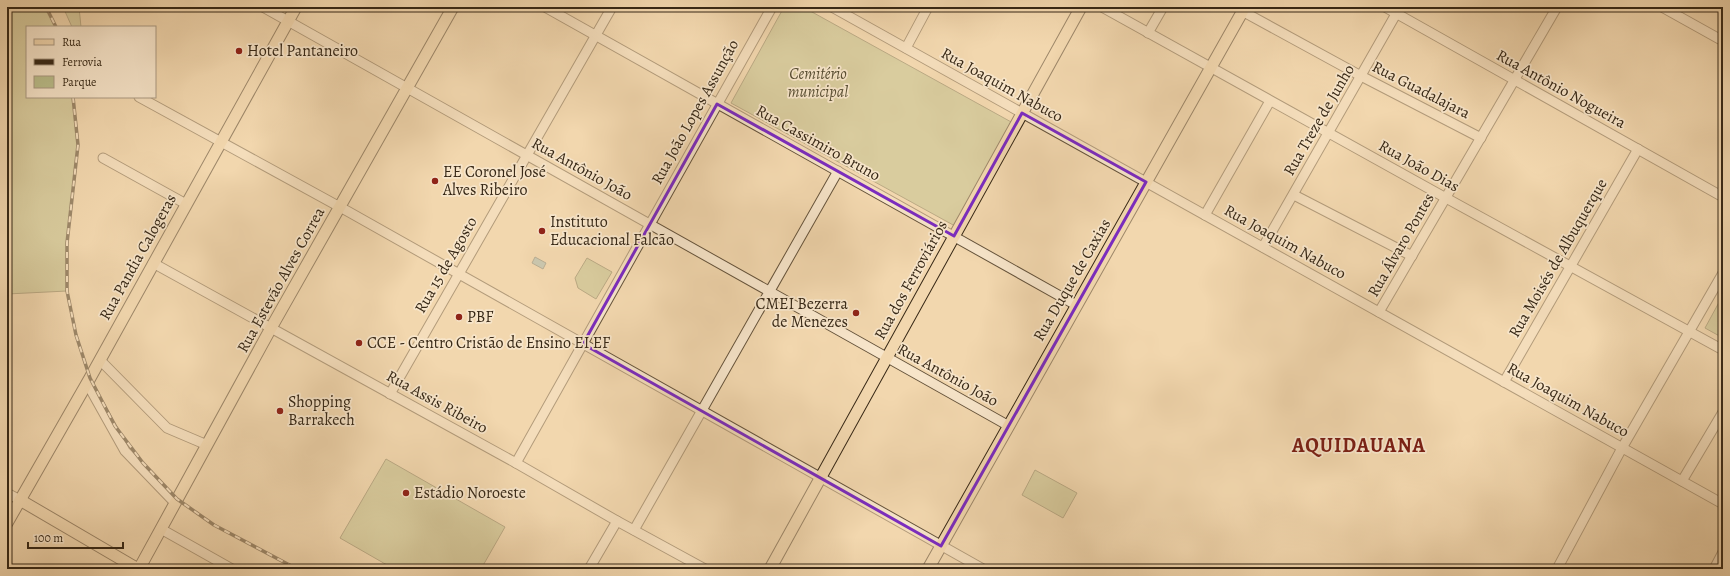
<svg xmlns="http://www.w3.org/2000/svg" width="1730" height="576" font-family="Alegreya,serif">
  <rect width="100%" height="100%" fill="#f2d7ae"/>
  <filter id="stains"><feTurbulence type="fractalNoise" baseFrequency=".005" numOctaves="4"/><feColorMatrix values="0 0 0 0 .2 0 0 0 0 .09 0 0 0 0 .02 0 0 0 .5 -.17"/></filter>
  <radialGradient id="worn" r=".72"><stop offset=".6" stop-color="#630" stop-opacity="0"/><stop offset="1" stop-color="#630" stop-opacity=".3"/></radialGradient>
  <g fill="#babe8b" stroke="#787350">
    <polygon points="7,7 46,7 56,27 27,27 27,97 73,97 78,145 67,243 67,291 7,294"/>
    <polygon points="63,7 79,7 81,27 72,27"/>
    <polygon points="784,7 803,7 1013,123 955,226 731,103"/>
    <polygon points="587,258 612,272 596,299 578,288 575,278"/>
    <polygon points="1723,295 1723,338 1705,328"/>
    <polygon points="386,459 505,527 481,569 394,569 340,538"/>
    <polygon points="1035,470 1077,493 1063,518 1022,495"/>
  </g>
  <polygon fill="#9db8b3" stroke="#747e74" points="535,257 546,263 543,269 532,263"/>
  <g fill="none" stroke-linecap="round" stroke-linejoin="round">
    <g stroke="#66543c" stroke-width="11">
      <g id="minor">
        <polyline points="263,7 1009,426"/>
        <polyline points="545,7 1076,305"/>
        <polyline points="832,7 1723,504"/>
        <polyline points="1102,7 1446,198 1723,350"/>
        <polyline points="1385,7 1723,197"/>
        <polyline points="1662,7 1723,41"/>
        <polyline points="1242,11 1361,76 1481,138"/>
        <polyline points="1148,33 1163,7"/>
        <polyline points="906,48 928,7"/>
        <polyline points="139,97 349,212 983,569"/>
        <polyline points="103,158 186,204"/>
        <polyline points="1294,195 1412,256"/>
        <polyline points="1205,215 1270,101"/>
        <polyline points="1263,247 1400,7"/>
        <polyline points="153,263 516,463 617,521 705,569"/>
        <polyline points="1379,312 1557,7"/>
        <polyline points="100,360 167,428 207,445"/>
        <polyline points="1504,382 1638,149"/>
        <polyline points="87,383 125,451 175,503"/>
        <polyline points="390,394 612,7"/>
        <polyline points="516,463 772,7"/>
        <polyline points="1682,481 1723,412"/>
        <polyline points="7,493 20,500"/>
        <polyline points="161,529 232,569"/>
        <polyline points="634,530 838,171"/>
        <polyline points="589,569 617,521"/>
        <polyline points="1557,569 1622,448 1723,273"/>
        <polyline points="1714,569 1723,552"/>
      </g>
    </g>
    <g stroke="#372816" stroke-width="13">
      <g id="major">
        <polyline points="20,500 138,569"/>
        <polyline points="7,523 90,378 296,7"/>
        <polyline points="139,569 271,328 453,7"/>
        <polyline points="770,569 1081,7"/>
        <polyline points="928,569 1245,7"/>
      </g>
    </g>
    <use href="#minor" stroke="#f7e5ca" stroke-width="9"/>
    <use href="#major" stroke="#f2d7ae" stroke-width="11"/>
    <g stroke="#372816" stroke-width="3.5">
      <g id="rail">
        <polyline points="46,7 56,27"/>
        <polyline points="73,97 78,145 67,243 67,291 76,335 90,378 115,426 143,463 177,499 214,525 297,569"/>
      </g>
    </g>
    <use href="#rail" stroke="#f7e5ca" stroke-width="2" stroke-dasharray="6" stroke-linecap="butt"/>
  </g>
  <path d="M0 0H1730V576H0ZM717,104L954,236L1022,113L1146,182L941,546L583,344Z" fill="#f2d7ae" fill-opacity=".55" fill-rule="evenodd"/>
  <path fill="none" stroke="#7b2cbf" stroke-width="3" stroke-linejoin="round" d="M717,104L954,236L1022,113L1146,182L941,546L583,344Z"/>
  <g fill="#8f2418" stroke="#f7e5ca" stroke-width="1.5">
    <circle cx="239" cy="51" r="4"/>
    <circle cx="435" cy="181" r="4"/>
    <circle cx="542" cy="231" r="4"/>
    <circle cx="856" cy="313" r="4"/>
    <circle cx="459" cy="317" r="4"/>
    <circle cx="359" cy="343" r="4"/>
    <circle cx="280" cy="411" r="4"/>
    <circle cx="406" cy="493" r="4"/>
  </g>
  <g text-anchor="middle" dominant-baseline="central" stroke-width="3.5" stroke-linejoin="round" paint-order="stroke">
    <g font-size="16" fill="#372816" stroke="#f7e5ca" text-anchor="start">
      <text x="247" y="51">Hotel Pantaneiro</text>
      <text x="443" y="172">EE Coronel José<tspan x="443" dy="18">Alves Ribeiro</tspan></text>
      <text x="550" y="222">Instituto<tspan x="550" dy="18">Educacional Falcão</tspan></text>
      <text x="848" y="304" text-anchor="end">CMEI Bezerra<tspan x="848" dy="18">de Menezes</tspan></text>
      <text x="467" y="317">PBF</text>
      <text x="367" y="343">CCE - Centro Cristão de Ensino EI EF</text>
      <text x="288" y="402">Shopping<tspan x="288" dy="18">Barrakech</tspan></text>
      <text x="414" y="493">Estádio Noroeste</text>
    </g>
    <g font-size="16" font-style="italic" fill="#584e33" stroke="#f7e5ca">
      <text x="818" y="74">Cemitério<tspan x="818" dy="18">municipal</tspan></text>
    </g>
    <g font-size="16" fill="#372816" stroke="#f7e5ca">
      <text transform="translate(1002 85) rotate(29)">Rua Joaquim Nabuco</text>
      <text transform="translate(1561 89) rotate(29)">Rua Antônio Nogueira</text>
      <text transform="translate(1421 90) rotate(27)">Rua Guadalajara</text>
      <text transform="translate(695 112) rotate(-61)">Rua João Lopes Assunção</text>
      <text transform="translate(1319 120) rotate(-60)">Rua Treze de Junho</text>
      <text transform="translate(818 143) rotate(29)">Rua Cassimiro Bruno</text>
      <text transform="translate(1419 166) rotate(29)">Rua João Dias</text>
      <text transform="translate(582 169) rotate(29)">Rua Antônio João</text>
      <text transform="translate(1285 242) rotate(29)">Rua Joaquim Nabuco</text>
      <text transform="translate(1401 245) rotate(-60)">Rua Álvaro Pontes</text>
      <text transform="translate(138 257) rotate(-61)">Rua Pandia Calogeras</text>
      <text transform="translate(1558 258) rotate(-60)">Rua Moisés de Albuquerque</text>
      <text transform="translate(446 265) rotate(-60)">Rua 15 de Agosto</text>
      <text transform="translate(281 280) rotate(-61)">Rua Estevão Alves Correa</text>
      <text transform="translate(911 280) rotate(-61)">Rua dos Ferroviários</text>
      <text transform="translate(1072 280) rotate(-60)">Rua Duque de Caxias</text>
      <text transform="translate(948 375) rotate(29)">Rua Antônio João</text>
      <text transform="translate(1568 400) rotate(29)">Rua Joaquim Nabuco</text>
      <text transform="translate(437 402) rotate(29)">Rua Assis Ribeiro</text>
    </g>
    <g font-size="20" font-weight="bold" letter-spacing="1" fill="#7a1f14" stroke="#f7e5ca">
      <text x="1359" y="445">AQUIDAUANA</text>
    </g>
  </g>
  <rect width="1730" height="576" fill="none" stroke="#f2d7ae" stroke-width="24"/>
  <rect x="8" y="8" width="1714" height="560" fill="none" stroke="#372816" stroke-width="2"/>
  <rect x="12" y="12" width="1706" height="552" fill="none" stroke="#372816"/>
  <rect x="26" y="26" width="130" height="72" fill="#f7e5ca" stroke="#aa9982"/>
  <rect x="34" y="39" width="20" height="6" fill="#f2d7ae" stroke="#aa9982"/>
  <text x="62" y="46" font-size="12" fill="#372816">Rua</text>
  <rect x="34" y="59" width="20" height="6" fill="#372816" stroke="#aa9982"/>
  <text x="62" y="66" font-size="12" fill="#372816">Ferrovia</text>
  <rect x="34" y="76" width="20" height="12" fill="#babe8b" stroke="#aa9982"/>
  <text x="62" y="86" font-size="12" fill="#372816">Parque</text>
  <path d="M28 542v6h95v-6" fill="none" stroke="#372816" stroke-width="2"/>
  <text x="34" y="542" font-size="12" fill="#372816" stroke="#f7e5ca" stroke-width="3" paint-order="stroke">100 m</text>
  <rect width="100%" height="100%" filter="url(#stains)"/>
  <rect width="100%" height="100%" fill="url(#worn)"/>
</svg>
